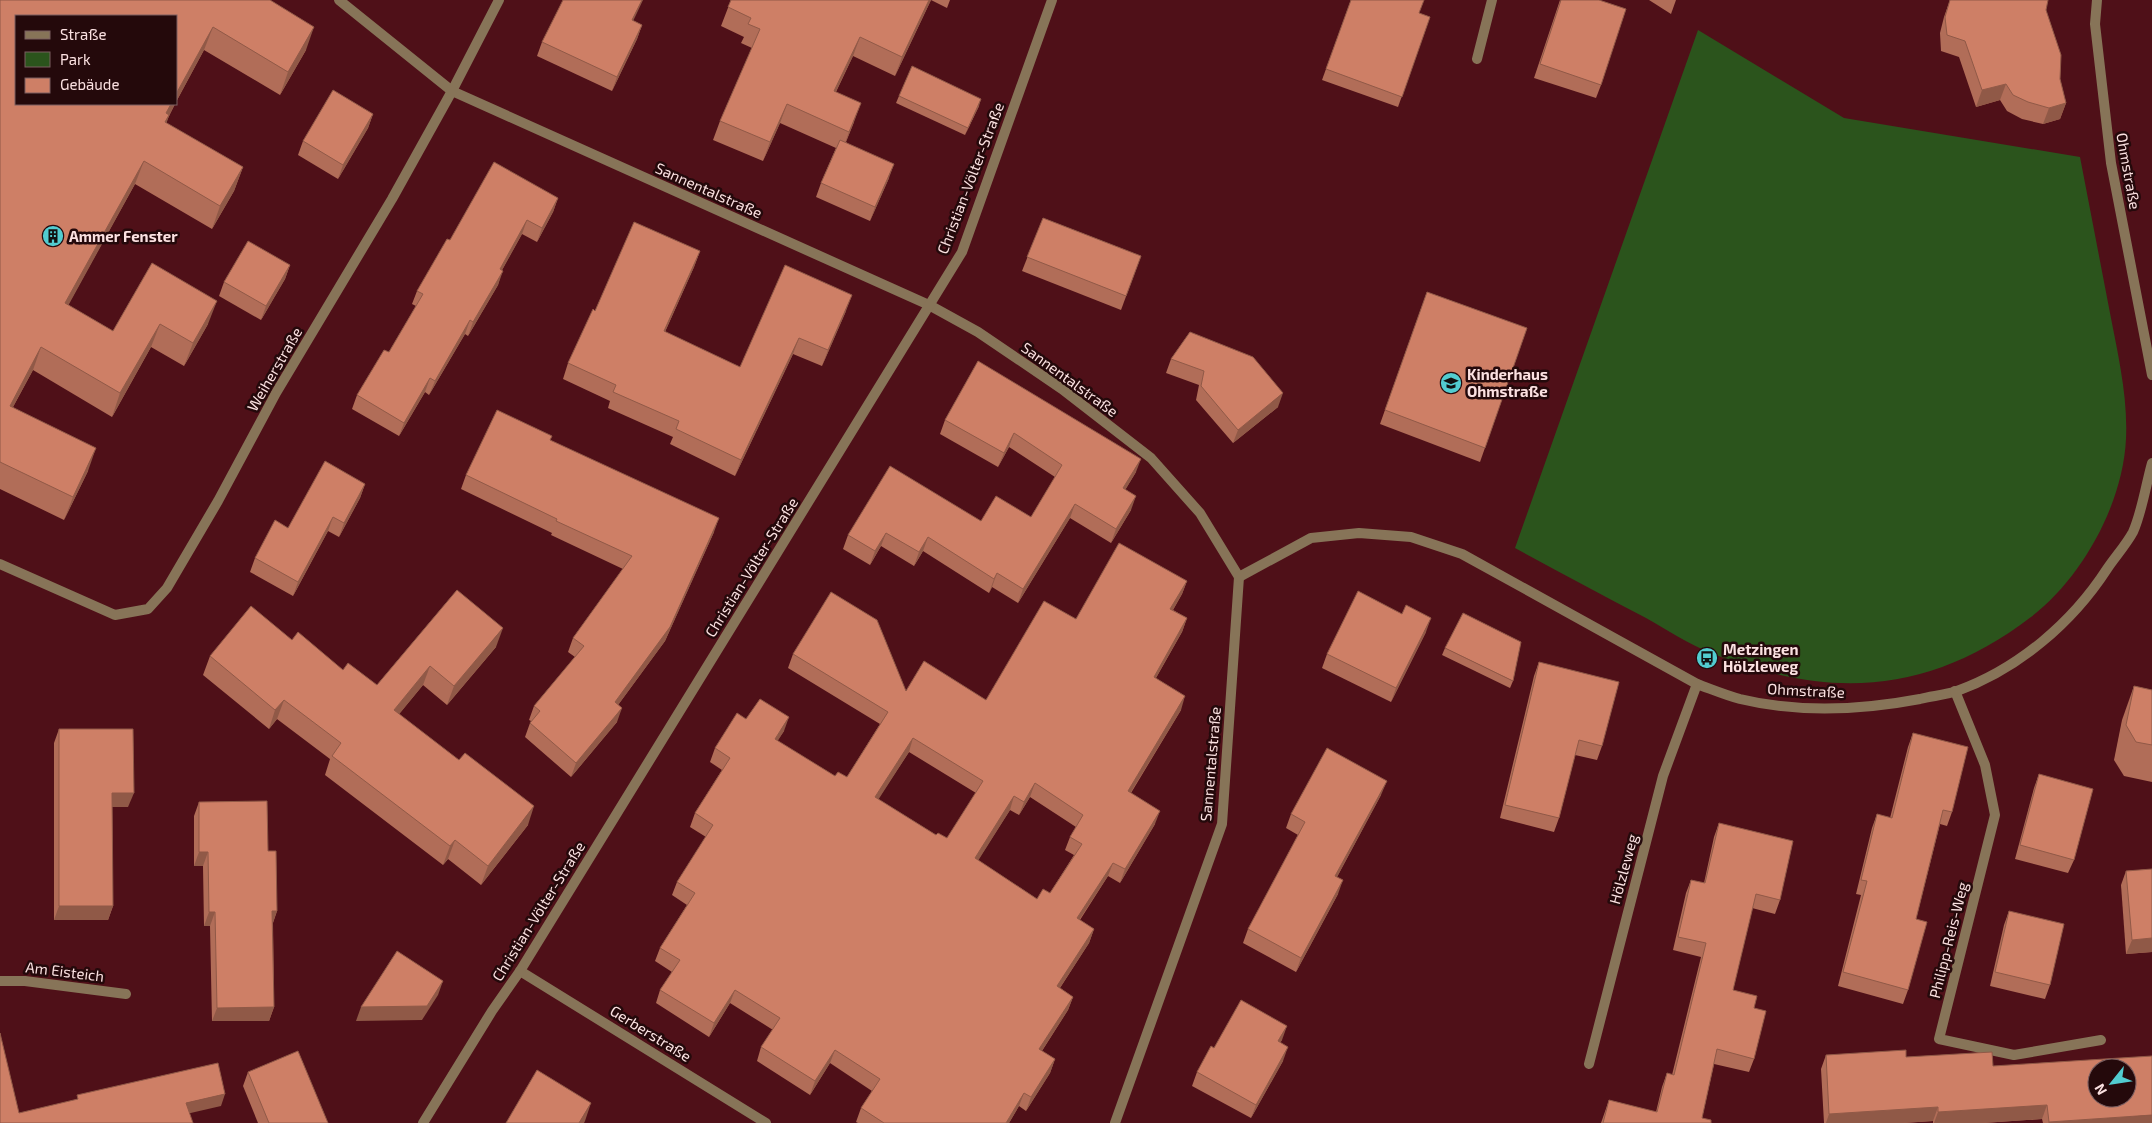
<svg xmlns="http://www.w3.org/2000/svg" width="2152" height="1123" font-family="'Exo 2',sans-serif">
  <rect width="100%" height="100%" fill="#4f1018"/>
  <path fill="#2b541c" d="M1698,30L1844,118L2080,157C2090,209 2100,261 2110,313C2118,355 2128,396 2126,439C2123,504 2082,578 2031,617C1929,695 1828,700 1711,653C1689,644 1667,630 1646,618C1602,595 1559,572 1515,548Z"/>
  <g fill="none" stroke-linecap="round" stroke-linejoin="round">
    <polyline stroke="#877458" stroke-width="10" points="1477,59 1492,0"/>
    <g stroke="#877458" stroke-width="10">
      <polyline points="339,0 452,91 929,305 978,332 1062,389 1151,458 1200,513 1239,577 1222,824 1115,1123"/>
      <polyline points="2097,0 2095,24 2111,163 2152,375"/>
      <polyline points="0,564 115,615 148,609 167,588 218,501 276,393 392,199 452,91 499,0"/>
      <path d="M1239,577L1311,538L1359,533L1411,537L1462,554L1697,684C1711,689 1725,695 1740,699C1798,713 1862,710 1920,699C1932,696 1945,695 1957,691C2018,669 2072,623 2107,569C2115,557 2126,545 2133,532C2142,512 2146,484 2152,463"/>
      <polyline points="1955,691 1985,765 1995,815 1939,1039 2014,1055 2101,1040"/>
      <polyline points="520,971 766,1123"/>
      <polyline points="0,981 25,981 126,994"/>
      <polyline points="1589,1064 1663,776 1697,684"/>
      <polyline points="423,1123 492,1011 520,971 962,252 1052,0"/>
    </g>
  </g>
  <g fill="#b16d58" fill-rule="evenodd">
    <polygon points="0,0 270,0 306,50 280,95 204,50 176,102 176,16 16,104 175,104 169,116 166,123 243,167 234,191 212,229 135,184 68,305 113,331 152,263 208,324 184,366 151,347 112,417 33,370 13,407 88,471 64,520 0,489"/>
    <polygon points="731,0 950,0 947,8 931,0 895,76 853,56 836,92 854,122 846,142 889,178 870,221 816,197 821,183 836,148 780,123 763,161 713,140 720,121 752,48 741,43 744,37 721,26"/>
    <polygon points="1351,0 1419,13 1430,17 1398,107 1322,80"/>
    <polygon points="1560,0 1601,85 1596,98 1534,78"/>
    <polygon points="1649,0 1676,0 1671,14"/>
    <polygon points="1950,0 2060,79 2066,103 2060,119 2043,124 2022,119 2007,111 2000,100 1976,107 1959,57 1941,51 1940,33 1944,17"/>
    <polygon points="634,21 642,25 637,39 612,91 537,56 542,42"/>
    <polygon points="899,96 979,106 965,135 896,103"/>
    <polygon points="373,114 368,128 338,179 298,155 303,141"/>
    <polygon points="558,198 553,212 537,242 522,234 502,270 498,285 468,336 465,334 429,395 425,392 399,436 352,409 357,395 389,352 416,306 412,304 417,291 450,240"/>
    <polygon points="1043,218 1141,256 1121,310 1022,271"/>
    <polygon points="700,251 694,267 665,332 740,367 846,311 822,366 793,354 735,476 670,444 673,437 608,408 610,401 563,379 568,363 595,311"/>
    <polygon points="290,265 285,279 261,320 219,296 224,282"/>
    <polygon points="1427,292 1527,328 1480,462 1380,424"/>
    <polygon points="1190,332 1278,407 1233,443 1196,400 1199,385 1166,373 1171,359"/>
    <polygon points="978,361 1136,472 1125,490 1131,510 1111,543 1070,518 1018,603 992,587 989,593 923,551 914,566 881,546 870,565 843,549 848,535 981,521 1031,517 1055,477 1009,447 998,467 940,434 945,420"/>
    <polygon points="551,441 714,532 665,641 618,705 617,722 571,777 525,737 530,723 531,721 529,720 534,706 575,657 568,652 573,638 623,569 551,535 552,533 461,489 466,475"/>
    <polygon points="365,484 360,498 339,537 328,531 293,596 250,572 255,558 288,528"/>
    <path d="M1187,581L1182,594L1173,610L1187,618L1182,632L1156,678L1181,710L1131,793L1155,824L1120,883L1108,876L1080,920L1094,929L1089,943L1060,988L1073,997L1068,1010L1042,1051L1055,1059L1050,1073L1026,1111L1019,1106L1009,1123H858L856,1122L861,1108L872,1091L830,1063L810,1095L757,1061L761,1047L773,1030L730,1003L709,1037L656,1003L660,990L672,972L655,961L660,948L687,905L672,895L677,882L706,837L690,827L695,813L722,770L710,762L715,748L746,719L784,731L777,741L835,776L847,777L880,724L788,668L793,654L906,691L986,700L1076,619ZM909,752L976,793L947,838L936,835L878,799ZM1030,797L1076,827L1070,837L1065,850L1074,855L1050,893L1037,899L978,860L1010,810L1019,815Z"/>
    <polygon points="457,590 496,647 447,705 423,685 399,714 528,825 481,885 448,859 443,865 325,775 330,759 277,719 269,729 203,675 210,656 292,640 343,670 377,685"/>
    <polygon points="1426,632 1391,702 1322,668 1327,654"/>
    <polygon points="1445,648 1513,681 1510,688 1442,655"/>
    <polygon points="1539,662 1602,746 1597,760 1575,755 1559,818 1554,832 1500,818 1534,676"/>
    <polygon points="2134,686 2152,690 2152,782 2124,776 2114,760 2122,720"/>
    <polygon points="59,729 128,807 112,807 113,906 108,920 54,920 54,743"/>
    <polygon points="1913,733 1952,812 1947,826 1940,824 1916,919 1908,990 1903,1004 1838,986 1861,895 1856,894 1872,828 1877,814 1890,818 1908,747"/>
    <polygon points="2039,774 2074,860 2068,873 2015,859 2034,788"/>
    <polygon points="1381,795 1337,877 1338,894 1296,972 1243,943 1248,929 1298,835 1286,828 1291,814"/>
    <polygon points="199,802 268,851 277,911 273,923 274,1007 269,1021 212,1021 210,926 204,926 203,866 194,866 194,816"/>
    <polygon points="1719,823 1780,900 1775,914 1752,908 1733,990 1754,1008 1754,1059 1749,1072 1714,1064 1702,1118 1711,1123 1601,1123 1609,1100 1656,1112 1662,1087 1667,1073 1672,1075 1701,957 1673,950 1686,893 1691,880 1704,883 1714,837"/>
    <polygon points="2152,869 2152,952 2126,954 2121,885 2126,871"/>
    <polygon points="2009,911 2050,985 2045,999 1990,986 2004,925"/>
    <polygon points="1282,1040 1280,1042 1283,1061 1251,1118 1192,1086 1197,1072 1214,1048"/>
    <polygon points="1826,1055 1906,1057 1993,1066 2152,1123 2043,1123 2042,1119 1983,1123 1933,1123 1933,1121 1903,1123 1824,1123 1821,1069"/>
    <polygon points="248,1072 328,1123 258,1123 243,1086"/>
  </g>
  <g fill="#905947">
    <polygon points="642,0 643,0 627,34 632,20"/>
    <polygon points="929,0 931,0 895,76 902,57"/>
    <polygon points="642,25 637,39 612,91 617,77"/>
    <polygon points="213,27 204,50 176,102 176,94"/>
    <polygon points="314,27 306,50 280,95 288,72"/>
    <polygon points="860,37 853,56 827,110 834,91"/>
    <polygon points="2006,84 2000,100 1976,107 1982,90"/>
    <polygon points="981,99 979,106 965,135 968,128"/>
    <polygon points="861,103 854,122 842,151 849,132"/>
    <polygon points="2066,103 2060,119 2043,124 2049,108"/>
    <polygon points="171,104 175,104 169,116 161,138 166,113"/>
    <polygon points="787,104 780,123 763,161 770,142"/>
    <polygon points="373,114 368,128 338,179 343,165"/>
    <polygon points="144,161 135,184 57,326 65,303"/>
    <polygon points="894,164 889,178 870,221 875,207"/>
    <polygon points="243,167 234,191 212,229 220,206"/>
    <polygon points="558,198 553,212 537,242 542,228"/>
    <polygon points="527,220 522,234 495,283 500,269"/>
    <polygon points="700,251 694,267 658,347 664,331"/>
    <polygon points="290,265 285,279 261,320 266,306"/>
    <polygon points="503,271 498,285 468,336 473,322"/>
    <polygon points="852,295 846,311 822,366 828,350"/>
    <polygon points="217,301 208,324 184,366 193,343"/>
    <polygon points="470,320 465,334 429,395 435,381"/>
    <polygon points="160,324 151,347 112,417 120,393"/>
    <polygon points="799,338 793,354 735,476 741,460"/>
    <polygon points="41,347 33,370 1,429 10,406"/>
    <polygon points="430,378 425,392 399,436 404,423"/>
    <polygon points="1283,393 1278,407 1233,443 1238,430"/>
    <polygon points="1014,433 1009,447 998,467 1004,453"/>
    <polygon points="96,448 88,471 64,520 73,497"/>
    <polygon points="1141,459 1136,472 1118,502 1123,488"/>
    <polygon points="365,484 360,498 339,537 344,523"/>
    <polygon points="1136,496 1131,510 1111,543 1116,529"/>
    <polygon points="1075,504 1070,518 1018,603 1023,589"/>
    <polygon points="333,517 328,531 293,596 298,582"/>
    <polygon points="719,518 714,532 665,641 610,716 615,702"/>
    <polygon points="886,533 881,546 870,565 875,551"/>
    <polygon points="928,537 923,551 914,566 919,552"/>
    <polygon points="997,573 992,587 989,593 994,579"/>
    <polygon points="1187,581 1182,594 1166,622 1170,609"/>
    <polygon points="1187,618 1182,632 1149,690 1154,677"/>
    <polygon points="1431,618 1426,632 1391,702 1396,688"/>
    <polygon points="503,628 496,647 447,705 454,686"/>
    <polygon points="430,666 423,685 387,729 394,710"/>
    <polygon points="1185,696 1181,710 1123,805 1128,791"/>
    <polygon points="284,700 277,719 269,729 275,710"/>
    <polygon points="622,708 617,722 571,777 576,763"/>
    <polygon points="789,717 784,731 770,753 775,739"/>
    <polygon points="913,738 909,752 871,811 875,797"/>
    <polygon points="1387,781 1381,795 1330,890 1335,876"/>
    <polygon points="1035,783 1030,797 1019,815 1024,802"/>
    <polygon points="112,793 134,793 128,807 107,807"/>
    <polygon points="1014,796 1010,810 971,872 975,858"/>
    <polygon points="534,806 528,825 481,885 488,866"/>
    <polygon points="1160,811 1155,824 1120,883 1125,869"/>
    <polygon points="455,840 448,859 443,865 450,846"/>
    <polygon points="199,852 208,852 203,866 194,866"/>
    <polygon points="1113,863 1108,876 1072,931 1077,918"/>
    <polygon points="1343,880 1338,894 1296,972 1301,958"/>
    <polygon points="59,906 113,906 108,920 54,920"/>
    <polygon points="272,911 277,911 272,925"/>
    <polygon points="209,912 215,912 210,926 204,926"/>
    <polygon points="1094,929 1089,943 1052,1000 1057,986"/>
    <polygon points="2152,938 2152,952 2126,954 2132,940"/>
    <polygon points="443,981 438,995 422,1020 356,1021 361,1007"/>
    <polygon points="735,990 730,1003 709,1037 714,1023"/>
    <polygon points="1073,997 1068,1010 1034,1063 1039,1049"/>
    <polygon points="274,1007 269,1021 212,1021 217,1008"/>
    <polygon points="1287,1026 1282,1040 1273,1055 1278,1041"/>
    <polygon points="1288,1047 1283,1061 1251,1118 1256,1105"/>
    <polygon points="835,1050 830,1063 810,1095 815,1081"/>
    <polygon points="1055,1059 1050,1073 1026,1111 1031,1097"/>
    <polygon points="1024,1093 1019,1106 1009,1123 1006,1123"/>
    <polygon points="225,1094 221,1106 182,1115 186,1103"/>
    <polygon points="591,1103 585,1121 584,1123 579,1123"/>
    <polygon points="2047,1105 2042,1119 1983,1123 1934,1123 1938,1112"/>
    <polygon points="1938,1107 1933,1121 1903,1123 1826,1123 1829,1114"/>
    <polygon points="2152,1115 2152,1123 2048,1123 2049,1122"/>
  </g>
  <g fill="#ce7f66" stroke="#905947" fill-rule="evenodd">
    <polygon points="0,0 270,0 314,27 288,72 213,27 176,94 176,16 16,16 16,104 171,104 166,113 169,115 165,122 243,167 220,206 144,161 65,303 113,331 152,263 217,301 193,343 160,324 120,393 41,347 10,406 96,448 73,497 0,462"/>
    <polygon points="563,0 642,0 632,20 642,25 617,77 542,42"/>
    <polygon points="731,0 929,0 902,57 860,37 834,91 861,103 849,132 787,104 770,142 720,121 760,29 748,24 751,18 728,7"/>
    <polygon points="1351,0 1424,0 1419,13 1430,17 1402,97 1326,69"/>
    <polygon points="1561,0 1599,0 1626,9 1601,85 1540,64"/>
    <polygon points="1950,0 2048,0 2046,10 2061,55 2060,79 2066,103 2049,108 2028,102 2013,95 2006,84 1982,90 1965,41 1947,35 1945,17"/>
    <polygon points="912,66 981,99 968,128 899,96"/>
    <polygon points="333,90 373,114 343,165 303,141"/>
    <polygon points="840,140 894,164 875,207 821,183"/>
    <polygon points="494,162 558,198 542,228 527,220 500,269 503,271 473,322 470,320 435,381 430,378 404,423 357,395 384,350 389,352 423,294 417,291 447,239 450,240"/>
    <polygon points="1043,218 1141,256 1126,296 1027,257"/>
    <polygon points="634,222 700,251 664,331 740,367 785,265 852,295 828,350 799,338 741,460 676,429 679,421 613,392 616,385 568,363 593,309 595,311"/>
    <polygon points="248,241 290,265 266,306 224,282"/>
    <polygon points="1427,292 1527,328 1485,448 1385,410"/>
    <polygon points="1190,332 1253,357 1283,393 1238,430 1201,386 1204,371 1171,359"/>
    <polygon points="978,361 1141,459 1123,488 1136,496 1116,529 1075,504 1023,589 997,573 994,579 928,537 919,552 886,533 875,551 848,535 890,466 981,521 996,496 1031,517 1062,465 1014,433 1004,453 945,420"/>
    <polygon points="497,410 552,436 550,440 719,518 670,627 615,702 622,708 576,763 530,723 540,711 534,706 584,646 573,638 632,556 556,521 557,519 466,475"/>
    <polygon points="325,461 365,484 344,523 333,517 298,582 255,558 275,520 288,528"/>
    <path d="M1119,543L1187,581L1170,609L1187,618L1154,677L1185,696L1128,791L1160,811L1125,869L1113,863L1077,918L1094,929L1057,986L1073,997L1039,1049L1055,1059L1031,1097L1024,1093L1006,1123H884L861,1108L880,1079L835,1050L815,1081L761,1047L780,1018L735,990L714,1023L660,990L680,960L660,948L695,893L677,882L713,825L695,813L730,758L715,748L737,713L746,719L760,699L789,717L775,739L835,776L838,772L847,777L888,712L793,654L831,592L877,620L906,691L924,661L986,700L1044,601L1076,619ZM913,738L983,781L947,838L938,833L936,835L875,797ZM1035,783L1083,815L1070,837L1082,844L1050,893L1043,889L1037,899L975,858L1014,796L1024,802Z"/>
    <polygon points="457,590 503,628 454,686 430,666 394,710 459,760 465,753 534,806 488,866 455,840 450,846 332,756 341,743 284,700 275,710 210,656 251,606 292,640 298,632 343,670 348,663 377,685"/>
    <polygon points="1358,591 1402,614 1406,605 1431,618 1396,688 1327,654"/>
    <polygon points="1463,613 1521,642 1513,681 1445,648"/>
    <polygon points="1539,662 1619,682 1602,746 1579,740 1559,818 1505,805"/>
    <polygon points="2134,686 2152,690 2152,745 2136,742 2126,725"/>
    <polygon points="59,729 133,729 134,793 112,793 113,906 59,906"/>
    <polygon points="1913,733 1968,747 1952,812 1943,810 1916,919 1927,922 1908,990 1843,972 1867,881 1861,880 1877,814 1892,818"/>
    <polygon points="1327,748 1387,781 1335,876 1343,880 1301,958 1248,929 1305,822 1291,814"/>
    <polygon points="2039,774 2093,789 2074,860 2020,845"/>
    <polygon points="267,801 268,851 276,851 277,911 272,911 274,1007 217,1008 215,912 209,912 208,852 199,852 199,802"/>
    <polygon points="1719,823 1793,841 1780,900 1756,894 1733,990 1757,996 1754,1008 1766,1011 1754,1059 1717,1049 1702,1118 1711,1120 1711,1123 1603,1123 1609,1100 1657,1112 1667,1073 1674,1075 1706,943 1678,937 1691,880 1705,883"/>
    <polygon points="2152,869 2152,938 2132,940 2126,871"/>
    <polygon points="2009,911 2064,924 2050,985 1995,972"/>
    <polygon points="397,951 443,981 427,1006 361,1007"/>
    <polygon points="1241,1000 1287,1026 1278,1041 1288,1047 1256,1105 1197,1072 1211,1046 1214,1048"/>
    <polygon points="0,1033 19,1113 78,1099 77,1095 218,1063 225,1094 186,1103 193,1123 0,1123"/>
    <path d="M1906,1050V1057L1992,1052L1993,1066L2152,1056V1115L2049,1122L2047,1105L1938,1112V1107L1829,1114L1826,1055ZM2097,1068H2127V1098H2097Z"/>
    <polygon points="298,1051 328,1123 269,1123 248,1072"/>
    <polygon points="537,1070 591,1103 579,1123 506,1123"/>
  </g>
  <defs>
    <g id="building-disc" transform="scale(1.125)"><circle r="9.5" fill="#52ccd0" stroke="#24090b"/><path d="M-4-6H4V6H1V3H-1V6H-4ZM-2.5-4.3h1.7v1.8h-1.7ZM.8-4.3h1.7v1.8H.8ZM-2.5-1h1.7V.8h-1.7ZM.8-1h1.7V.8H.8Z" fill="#111"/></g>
    <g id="school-disc" transform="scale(1.125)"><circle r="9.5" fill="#52ccd0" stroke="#24090b"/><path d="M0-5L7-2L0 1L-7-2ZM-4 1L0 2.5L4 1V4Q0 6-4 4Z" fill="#111"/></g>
    <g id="bus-disc" transform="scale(1.125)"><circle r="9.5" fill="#52ccd0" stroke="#24090b"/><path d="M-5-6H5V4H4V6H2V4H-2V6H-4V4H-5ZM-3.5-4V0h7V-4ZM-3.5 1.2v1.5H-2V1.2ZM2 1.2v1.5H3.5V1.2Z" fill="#111"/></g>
  </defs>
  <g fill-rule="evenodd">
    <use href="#building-disc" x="53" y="236"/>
    <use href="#school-disc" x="1451" y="383"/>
    <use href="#bus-disc" x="1707" y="658"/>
  </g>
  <g text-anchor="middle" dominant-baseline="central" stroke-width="5" stroke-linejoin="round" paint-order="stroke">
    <g font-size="15" fill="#fbe1e1" stroke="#24090b">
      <text transform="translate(2129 171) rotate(80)">Ohmstraße</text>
      <text transform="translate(970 178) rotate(-69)">Christian-Völter-Straße</text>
      <text transform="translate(709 190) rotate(24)">Sannentalstraße</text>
      <text transform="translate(274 369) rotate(-60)">Weiherstraße</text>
      <text transform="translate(1070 379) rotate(36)">Sannentalstraße</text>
      <text transform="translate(751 567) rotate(-58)">Christian-Völter-Straße</text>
      <text transform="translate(1806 690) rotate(3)">Ohmstraße</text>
      <text transform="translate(1210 764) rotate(-85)">Sannentalstraße</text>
      <text transform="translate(1623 869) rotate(-75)">Hölzleweg</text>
      <text transform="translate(538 911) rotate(-58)">Christian-Völter-Straße</text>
      <text transform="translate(1948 940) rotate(-76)">Philipp-Reis-Weg</text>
      <text transform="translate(65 971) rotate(7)">Am Eisteich</text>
      <text transform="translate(651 1033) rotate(32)">Gerberstraße</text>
    </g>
    <g font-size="15" font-weight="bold" fill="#fbe1e1" stroke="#24090b" text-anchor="start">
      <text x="69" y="236">Ammer Fenster</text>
      <text x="1467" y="374">Kinderhaus<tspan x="1467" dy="17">Ohmstraße</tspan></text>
      <text x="1723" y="649">Metzingen<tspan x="1723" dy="17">Hölzleweg</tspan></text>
    </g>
  </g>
  <rect x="15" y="15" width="162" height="90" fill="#24090b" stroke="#7a5f61"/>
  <rect x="25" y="31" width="25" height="8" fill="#877458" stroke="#7a5f61"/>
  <text x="60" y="40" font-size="15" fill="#fbe1e1">Straße</text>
  <rect x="25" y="52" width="25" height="15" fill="#2b541c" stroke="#7a5f61"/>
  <text x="60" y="65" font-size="15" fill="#fbe1e1">Park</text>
  <rect x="25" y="78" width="25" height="15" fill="#ce7f66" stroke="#7a5f61"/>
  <text x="60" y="90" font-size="15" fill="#fbe1e1">Gebäude</text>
  <g transform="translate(2112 1083) rotate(240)"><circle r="24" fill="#24090b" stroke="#7a5f61"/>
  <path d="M0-4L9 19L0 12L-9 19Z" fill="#52ccd0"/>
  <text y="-8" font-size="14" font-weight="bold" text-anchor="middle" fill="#fbe1e1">N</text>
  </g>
</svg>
